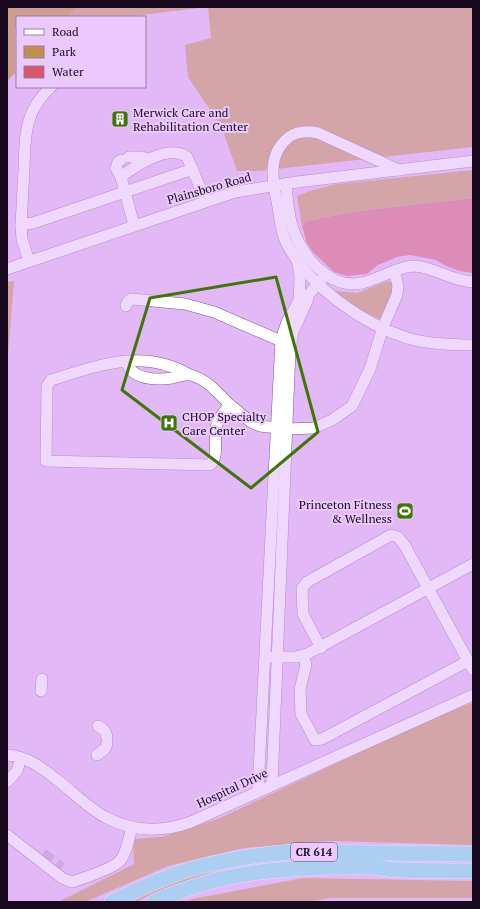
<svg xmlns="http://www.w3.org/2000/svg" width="480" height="909" font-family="'PT Serif',serif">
  <rect width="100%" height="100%" fill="#e2b8f7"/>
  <g fill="#c08f49">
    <polygon points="77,7 473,7 473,147 259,171 237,171 222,128 188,77 185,45 211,38 208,7 125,17 67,17"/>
    <polygon points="473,170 473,198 359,211 306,221 302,226 297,196 310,191 336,184"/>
    <polygon points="14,281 7,366 7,282"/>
    <polygon points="388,281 394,284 392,293 380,319 358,309 335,291 357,293"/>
    <polygon points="473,703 473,845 329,841 244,848 168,866 85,902 58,902 134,864 133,839 161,837 220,818 454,708"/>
    <polygon points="223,869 173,885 135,902 130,902 186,876"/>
    <polygon points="303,878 473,881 473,898 331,898 309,902 184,902 192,899"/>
  </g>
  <polygon fill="#b97d13" points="7,7 77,7 67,17 17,17 17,27 15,27 15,73 7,81"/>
  <polygon fill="#d8576a" points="473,198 473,273 460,271 446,266 436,260 410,255 397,257 378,265 367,274 347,276 334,272 312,251 307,243 302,226 306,221 359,211"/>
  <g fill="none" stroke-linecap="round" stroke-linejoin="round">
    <polyline stroke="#ba95cc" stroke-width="11" stroke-dasharray="11 5.5" stroke-linecap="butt" points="43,854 62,868"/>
    <g stroke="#7e5890" stroke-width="12">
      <g id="minor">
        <polyline points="129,157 142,157 147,159"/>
        <path d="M399,170L318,133C308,131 298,131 289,137C266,155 273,182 278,207C280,219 281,232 286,242C307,285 363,324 407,338C428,344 451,345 473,345"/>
        <polyline points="121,177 116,168 118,162 121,160"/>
        <path d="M286,184C287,198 288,212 292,226C301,255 329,290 362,283C377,280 399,266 414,266C434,267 451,281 473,282"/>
        <polyline points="21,225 33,223 193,169"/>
        <path d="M134,225L121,177C136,165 168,144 187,157L206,201"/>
        <polyline points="297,260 300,276 299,301"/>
        <path d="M29,261L22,239L21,225C22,207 23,188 24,169C25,137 24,111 51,87"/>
        <polyline points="7,269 235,192 297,182 473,161"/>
        <polyline points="126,306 128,301 132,299 185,304 214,312 281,341"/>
        <path d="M125,361C127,363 128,367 130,369C139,380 159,380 172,378C177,377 184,374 190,375C207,379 218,393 230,405"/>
        <path d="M188,374C142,348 97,366 51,380L47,386L46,461L210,465C219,459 214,438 216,429C217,419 224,412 230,405L251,422L260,426L287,429L314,428L332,420L352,406L370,369L383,327L397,295L398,285L394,271"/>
        <polyline points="321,648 303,614 302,588 307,582 391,535 398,537 405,546 473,670"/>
        <polyline points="303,655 306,665 300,689 301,714 315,740 322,739 468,661"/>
        <polyline points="271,657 296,657 307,654 473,564"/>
        <polyline points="41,691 42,679"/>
        <path d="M98,726C104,729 106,731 107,738"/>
        <path d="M7,755C26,756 41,767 56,779C72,791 89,809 107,818C134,832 163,832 191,822L473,695"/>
        <polyline points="97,755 105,749 107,744"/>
        <polyline points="7,782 17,771 21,758"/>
        <polyline points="272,784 290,350 293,332 308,299"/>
        <polyline points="258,790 281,339 287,322 299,301 310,293 325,275"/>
        <path d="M7,835L62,878L72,882C84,878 109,870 119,862C127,854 129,837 132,827"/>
      </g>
    </g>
    <g stroke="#fff" stroke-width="16">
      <g id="highway">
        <path d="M112,902C135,891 158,880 182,872C218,860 254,855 291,852L473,854"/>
        <path d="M154,902C225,869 297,866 373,867C382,868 391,870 400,870C425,871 449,871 473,871"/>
      </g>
    </g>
    <use href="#minor" stroke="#fff" stroke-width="11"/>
    <use href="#highway" stroke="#69e9e8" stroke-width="15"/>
  </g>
  <path d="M0 0H480V909H0ZM276,277L318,432L251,488L122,390L150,298Z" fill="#e2b8f7" fill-opacity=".55" fill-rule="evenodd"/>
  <path fill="none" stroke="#3f7606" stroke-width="3" stroke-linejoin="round" d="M276,277L318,432L251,488L122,390L150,298Z"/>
  <defs>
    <g id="building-square" transform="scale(0.9)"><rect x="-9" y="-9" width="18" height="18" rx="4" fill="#3f7606" stroke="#ebc9fc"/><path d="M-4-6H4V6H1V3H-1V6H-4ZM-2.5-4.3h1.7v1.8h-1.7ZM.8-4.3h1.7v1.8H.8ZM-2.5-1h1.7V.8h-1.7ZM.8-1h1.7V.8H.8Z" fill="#fff"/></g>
    <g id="hospital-square" transform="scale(0.9)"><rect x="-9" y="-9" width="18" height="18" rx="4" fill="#3f7606" stroke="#ebc9fc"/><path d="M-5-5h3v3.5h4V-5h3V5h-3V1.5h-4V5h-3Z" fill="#fff"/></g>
    <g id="stadium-square" transform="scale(0.9)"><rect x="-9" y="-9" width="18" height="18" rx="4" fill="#3f7606" stroke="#ebc9fc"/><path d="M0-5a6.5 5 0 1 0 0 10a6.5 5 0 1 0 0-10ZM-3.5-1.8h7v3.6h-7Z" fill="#fff"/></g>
  </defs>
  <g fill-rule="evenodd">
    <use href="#building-square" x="120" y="119"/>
    <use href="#hospital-square" x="169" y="423"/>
    <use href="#stadium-square" x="405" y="511"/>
  </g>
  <g text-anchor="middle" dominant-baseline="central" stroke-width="4" stroke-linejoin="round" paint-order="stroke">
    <rect fill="#ebc9fc" stroke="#584362" stroke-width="1" x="291" y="843" width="46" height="18" rx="3"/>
    <g font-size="11" font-weight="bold" fill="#190a20">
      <text x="314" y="852">CR 614</text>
    </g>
    <g font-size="12" fill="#190a20" stroke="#ebc9fc" text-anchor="start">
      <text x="133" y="112">Merwick Care and<tspan x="133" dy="14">Rehabilitation Center</tspan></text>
      <text x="182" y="416">CHOP Specialty<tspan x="182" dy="14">Care Center</tspan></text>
      <text x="392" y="504" text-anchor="end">Princeton Fitness<tspan x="392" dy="14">&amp; Wellness</tspan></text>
    </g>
    <g font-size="12" fill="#190a20" stroke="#ebc9fc">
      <text transform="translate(209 188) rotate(-16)">Plainsboro Road</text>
      <text transform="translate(232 788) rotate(-25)">Hospital Drive</text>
    </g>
  </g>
  <rect width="480" height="909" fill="none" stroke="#190a20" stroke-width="16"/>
  <rect x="16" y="16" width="130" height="72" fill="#ebc9fc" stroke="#977da4"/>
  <rect x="24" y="29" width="20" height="6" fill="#ffffff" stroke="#977da4"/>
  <text x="52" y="36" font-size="12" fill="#190a20">Road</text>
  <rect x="24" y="46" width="20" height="12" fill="#c08f49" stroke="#977da4"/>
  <text x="52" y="56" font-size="12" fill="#190a20">Park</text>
  <rect x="24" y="66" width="20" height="12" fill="#d8576a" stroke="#977da4"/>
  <text x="52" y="76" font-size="12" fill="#190a20">Water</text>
</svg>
